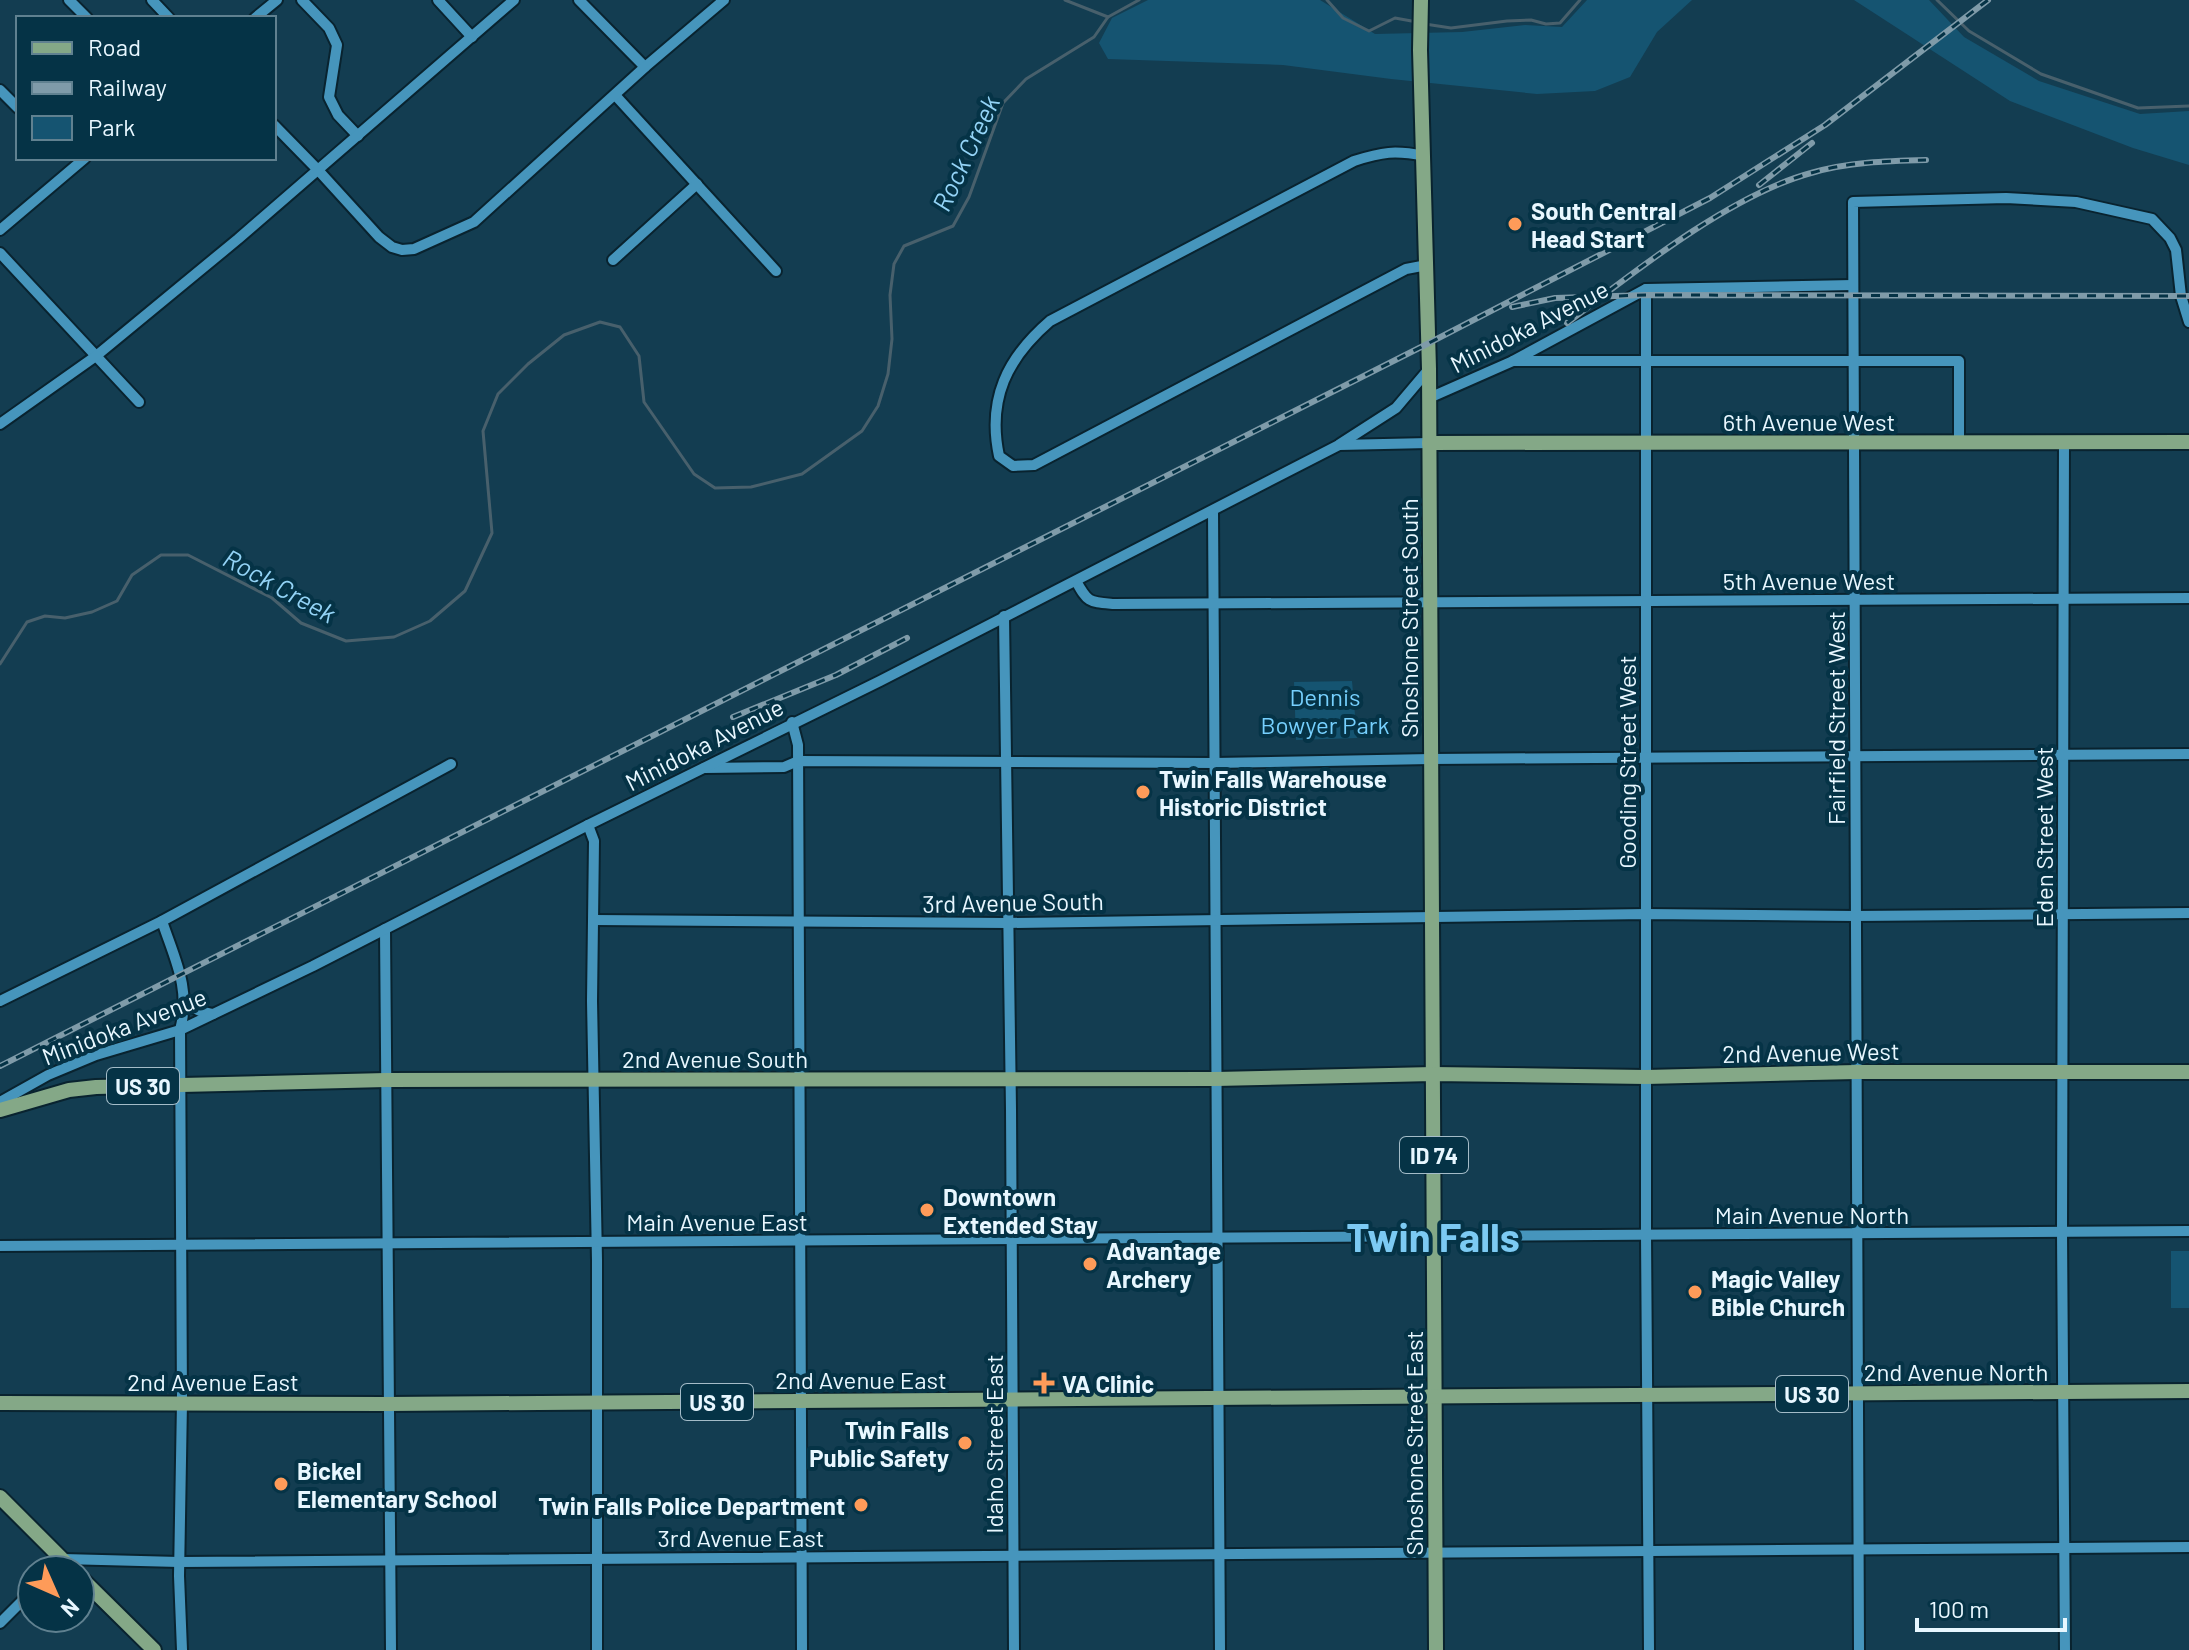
<svg xmlns="http://www.w3.org/2000/svg" width="2189" height="1650" font-family="Barlow,sans-serif">
  <rect width="100%" height="100%" fill="#133d51"/>
  <g fill="#155471">
    <polygon points="1148,0 1320,0 1375,34 1462,32 1525,25 1562,27 1587,0 1692,0 1657,32 1630,77 1595,91 1537,94 1391,79 1283,65 1108,59 1099,43 1112,18"/>
    <polygon points="1854,0 1929,0 1964,37 2039,81 2140,114 2189,111 2189,165 2133,148 2010,101"/>
    <polygon points="1352,681 1357,738 1296,740 1294,682"/>
    <rect x="2171" y="1251" width="18" height="57"/>
  </g>
  <g fill="none" stroke-linecap="round" stroke-linejoin="round">
    <g stroke="#48606c" stroke-width="3">
      <polyline points="1065,0 1108,17"/>
      <polyline points="1327,0 1343,18 1369,31 1395,18 1417,22"/>
      <polyline points="1937,0 1969,31 2041,74 2138,108 2189,106"/>
      <polyline points="1425,24 1451,28 1507,21 1531,20 1546,24 1560,23 1580,0"/>
      <polyline points="0,664 27,622 45,616 65,618 92,612 117,601 132,575 161,555 188,555 272,598 301,623 346,641 394,637 430,621 465,591 492,533 483,431 498,394 528,364 564,335 600,322 620,327 639,356 644,402 694,474 715,488 751,487 802,474 862,431 878,406 888,374 892,339 890,295 894,264 904,246 953,226 969,197 1003,103 1026,79 1094,37 1108,17 1139,0"/>
    </g>
    <g stroke="#09232f" stroke-width="14">
      <g id="minor">
        <polyline points="69,0 87,18"/>
        <polyline points="152,0 169,18"/>
        <polyline points="302,0 329,28 337,45 329,97 338,115 358,136"/>
        <polyline points="438,0 472,37"/>
        <polyline points="579,0 645,67"/>
        <polyline points="255,18 277,0"/>
        <polyline points="0,90 18,108"/>
        <polyline points="615,95 776,271"/>
        <polyline points="274,125 318,170 379,237 392,247 402,250 414,249 474,222 645,67 724,0"/>
        <path d="M1424,156C1395,150 1382,152 1354,161L1050,321C1007,358 987,399 999,456L1013,466L1034,465L1406,269L1427,265"/>
        <polyline points="0,230 85,158"/>
        <polyline points="0,253 139,402"/>
        <polyline points="613,260 697,184"/>
        <polyline points="1646,289 1646,1235 1649,1650"/>
        <polyline points="1513,361 1959,361 1959,442"/>
        <polyline points="1429,398 1513,361 1646,289 1853,285"/>
        <polyline points="0,424 96,356 238,239 514,0"/>
        <polyline points="2064,442 2062,1232 2065,1650"/>
        <polyline points="1340,444 1396,408 1429,369"/>
        <polyline points="1213,511 1220,1650"/>
        <path d="M1076,581C1088,603 1089,602 1114,604L2189,598"/>
        <polyline points="1004,616 1011,1109 1014,1650"/>
        <polyline points="792,722 798,745 802,1650"/>
        <polyline points="704,768 784,767 798,761 1214,763 1431,759 2189,754"/>
        <polyline points="588,825 594,841 592,1001 597,1260 597,1650"/>
        <polyline points="594,920 1008,923 1646,914 1855,916 2189,913"/>
        <path d="M162,921C175,960 191,989 180,1030L182,1402L179,1576L182,1650"/>
        <polyline points="385,929 391,1650"/>
        <polyline points="0,1001 162,921 451,764"/>
        <polyline points="185,1004 200,1011 213,1014"/>
        <polyline points="0,1102 48,1075 96,1055 180,1030 313,966 588,825 880,681 1339,445 1429,443"/>
        <polyline points="0,1246 2189,1231"/>
        <polyline points="52,1570 63,1559 179,1562 2189,1547"/>
        <polyline points="0,1623 32,1591"/>
        <polyline points="1859,1650 1853,202 2006,198 2076,202 2152,219 2170,238 2176,250 2181,296 2189,322"/>
      </g>
    </g>
    <g stroke="#09232f" stroke-width="18">
      <g id="major">
        <polyline points="1421,0 1420,50 1429,369 1436,1650"/>
        <polyline points="1429,443 2189,442"/>
        <polyline points="0,1110 69,1090 96,1087 386,1080 1216,1079 1433,1074 1646,1077 1856,1072 2189,1072"/>
        <polyline points="0,1403 388,1404 2189,1391"/>
        <polyline points="0,1497 73,1570"/>
        <polyline points="80,1577 154,1650"/>
      </g>
    </g>
    <use href="#minor" stroke="#4695bc" stroke-width="10"/>
    <use href="#major" stroke="#84a887" stroke-width="14"/>
    <g stroke="#7f9ba9" stroke-width="6">
      <g id="rail">
        <polyline points="1759,185 1812,143"/>
        <polyline points="1512,307 1555,298 1646,295 2189,296"/>
        <path d="M1567,323C1634,272 1730,195 1811,173C1848,162 1887,161 1926,160"/>
        <polyline points="733,717 836,675 907,638"/>
        <polyline points="0,1066 1429,343 1710,198 1825,125 1988,0"/>
      </g>
    </g>
    <use href="#rail" stroke="#053346" stroke-width="3" stroke-dasharray="9" stroke-linecap="butt"/>
  </g>
  <g fill="#fe9b59" stroke="#053346" stroke-width="3">
    <circle cx="1515" cy="224" r="8"/>
    <circle cx="1143" cy="792" r="8"/>
    <circle cx="927" cy="1210" r="8"/>
    <circle cx="1090" cy="1264" r="8"/>
    <circle cx="1695" cy="1292" r="8"/>
    <path d="M1040 1371h8v8h8v8h-8v8h-8v-8h-8v-8h8z"/>
    <circle cx="965" cy="1443" r="8"/>
    <circle cx="281" cy="1484" r="8"/>
    <circle cx="861" cy="1505" r="8"/>
  </g>
  <g text-anchor="middle" dominant-baseline="central" stroke-width="8" stroke-linejoin="round" paint-order="stroke">
    <g fill="#053346" stroke="#a4bcc8" stroke-width="2">
      <rect x="107" y="1068" width="72" height="36" rx="6"/>
      <rect x="1400" y="1137" width="68" height="36" rx="6"/>
      <rect x="1776" y="1376" width="72" height="36" rx="6"/>
      <rect x="681" y="1384" width="72" height="36" rx="6"/>
    </g>
    <g font-size="22" font-weight="bold" fill="#e8f7ff">
      <text x="143" y="1086">US 30</text>
      <text x="1434" y="1155">ID 74</text>
      <text x="1812" y="1394">US 30</text>
      <text x="717" y="1402">US 30</text>
    </g>
    <g font-size="24" font-weight="bold" fill="#e8f7ff" stroke="#053346" text-anchor="start">
      <text x="1531" y="210">South Central<tspan x="1531" dy="28">Head Start</tspan></text>
      <text x="1159" y="778">Twin Falls Warehouse<tspan x="1159" dy="28">Historic District</tspan></text>
      <text x="943" y="1196">Downtown<tspan x="943" dy="28">Extended Stay</tspan></text>
      <text x="1106" y="1250">Advantage<tspan x="1106" dy="28">Archery</tspan></text>
      <text x="1711" y="1278">Magic Valley<tspan x="1711" dy="28">Bible Church</tspan></text>
      <text x="1062" y="1383">VA Clinic</text>
      <text x="949" y="1429" text-anchor="end">Twin Falls<tspan x="949" dy="28">Public Safety</tspan></text>
      <text x="297" y="1470">Bickel<tspan x="297" dy="28">Elementary School</tspan></text>
      <text x="845" y="1505" text-anchor="end">Twin Falls Police Department</text>
    </g>
    <g font-size="24" fill="#e8f7ff" stroke="#053346">
      <text transform="translate(1529 326) rotate(-27)">Minidoka Avenue</text>
      <text x="1809" y="421">6th Avenue West</text>
      <text x="1809" y="580">5th Avenue West</text>
      <text transform="translate(1408 618) rotate(-90)">Shoshone Street South</text>
      <text transform="translate(1835 718) rotate(-90)">Fairfield Street West</text>
      <text transform="translate(704 744) rotate(-27)">Minidoka Avenue</text>
      <text transform="translate(1626 762) rotate(-90)">Gooding Street West</text>
      <text transform="translate(2043 837) rotate(-90)">Eden Street West</text>
      <text transform="translate(1013 902) rotate(-1)">3rd Avenue South</text>
      <text transform="translate(124 1026) rotate(-21)">Minidoka Avenue</text>
      <text transform="translate(1811 1052) rotate(-1)">2nd Avenue West</text>
      <text x="715" y="1058">2nd Avenue South</text>
      <text x="1812" y="1214">Main Avenue North</text>
      <text x="717" y="1221">Main Avenue East</text>
      <text x="1956" y="1371">2nd Avenue North</text>
      <text x="861" y="1379">2nd Avenue East</text>
      <text x="213" y="1381">2nd Avenue East</text>
      <text transform="translate(1413 1443) rotate(-90)">Shoshone Street East</text>
      <text transform="translate(993 1444) rotate(-90)">Idaho Street East</text>
      <text x="741" y="1537">3rd Avenue East</text>
    </g>
    <g font-size="24" fill="#76d0fe" stroke="#053346">
      <text x="1325" y="696">Dennis<tspan x="1325" dy="28">Bowyer Park</tspan></text>
    </g>
    <g font-size="26" font-style="italic" fill="#93d3f6" stroke="#053346">
      <text transform="translate(965 153) rotate(-65)">Rock Creek</text>
      <text transform="translate(280 585) rotate(29)">Rock Creek</text>
    </g>
    <g font-size="40" font-weight="bold" fill="#7ccaf3" stroke="#053346">
      <text x="1433" y="1236">Twin Falls</text>
    </g>
  </g>
  <rect x="16" y="16" width="260" height="144" fill="#053346" stroke="#608190" stroke-width="2"/>
  <rect x="32" y="42" width="40" height="12" fill="#84a887" stroke="#608190" stroke-width="2"/>
  <text x="88" y="56" font-size="24" fill="#e8f7ff">Road</text>
  <rect x="32" y="82" width="40" height="12" fill="#7f9ba9" stroke="#608190" stroke-width="2"/>
  <text x="88" y="96" font-size="24" fill="#e8f7ff">Railway</text>
  <rect x="32" y="116" width="40" height="24" fill="#155471" stroke="#608190" stroke-width="2"/>
  <text x="88" y="136" font-size="24" fill="#e8f7ff">Park</text>
  <g transform="translate(56 1594) rotate(135)"><circle r="38" fill="#053346" stroke="#608190" stroke-width="2"/>
  <path d="M0-6L14 30L0 20L-14 30Z" fill="#fe9b59"/>
  <text y="-12" font-size="22" font-weight="bold" text-anchor="middle" fill="#e8f7ff">N</text>
  </g>
  <path d="M1917 1618v12h148v-12" fill="none" stroke="#e8f7ff" stroke-width="4"/>
  <text x="1929" y="1618" font-size="24" fill="#e8f7ff" stroke="#053346" stroke-width="6" paint-order="stroke">100 m</text>
</svg>
